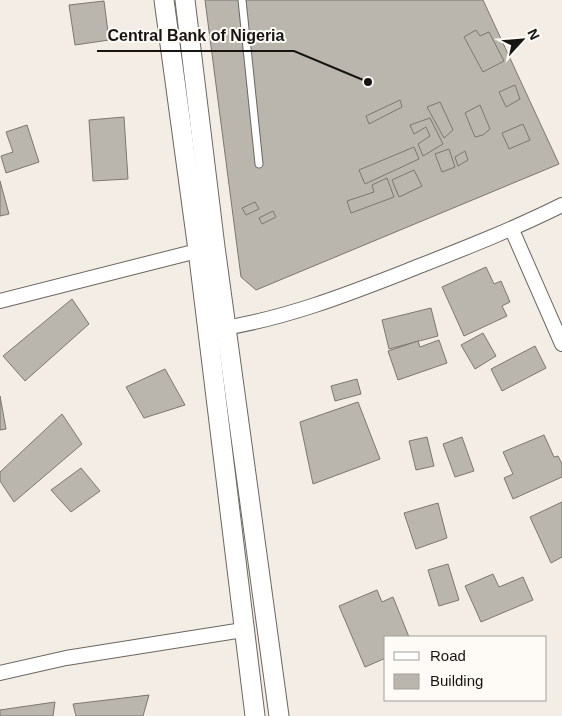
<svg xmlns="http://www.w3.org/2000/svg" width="562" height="716" font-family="Arial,sans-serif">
  <rect width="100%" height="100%" fill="#f3ede5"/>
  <g fill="#bab5ad" stroke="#7c776f">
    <polygon points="205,0 483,0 559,164 256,290 241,277"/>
    <polygon points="104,1 109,40 75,45 69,5"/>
    <polygon points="476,30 480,36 489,32 504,61 483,72 464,37"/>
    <polygon points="515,85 520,99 506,107 499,92"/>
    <polygon points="400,100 402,107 369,124 366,116"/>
    <polygon points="440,102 453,130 444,138 427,107"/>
    <polygon points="480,105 490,129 483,135 475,137 465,113"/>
    <polygon points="124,117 128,179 93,181 89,120"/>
    <polygon points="430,118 443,144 423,156 418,144 430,136 426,127 414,134 410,125"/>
    <polygon points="523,124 530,140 509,149 502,133"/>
    <polygon points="27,125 39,162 6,173 1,156 13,152 6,132"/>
    <polygon points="414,147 419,159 365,184 359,170"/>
    <polygon points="449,149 455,167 442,172 435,154"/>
    <polygon points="465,151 468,160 458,166 455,157"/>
    <polygon points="414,170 422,186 399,197 392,180"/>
    <polygon points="387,178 394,197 351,213 347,201 374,192 372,185"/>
    <polygon points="0,181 9,214 0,216"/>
    <polygon points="255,202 259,209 246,215 242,208"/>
    <polygon points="273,211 276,217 262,224 259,218"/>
    <polygon points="486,267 494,284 501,281 510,302 502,306 507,316 464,336 442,287"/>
    <polygon points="72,299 89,324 25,381 3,356"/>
    <polygon points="431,308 438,336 389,349 382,320"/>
    <polygon points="483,333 496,356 475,369 461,345"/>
    <polygon points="439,340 447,363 398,380 388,351 418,341 420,347"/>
    <polygon points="535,346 546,368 502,391 491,369"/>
    <polygon points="165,369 185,405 144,418 126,387"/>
    <polygon points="357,379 361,394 335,401 331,386"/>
    <polygon points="0,396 6,429 0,430"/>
    <polygon points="358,402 380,459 313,484 300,422"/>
    <polygon points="62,414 82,444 14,502 0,481 0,472"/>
    <polygon points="544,435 554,457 558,456 562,464 562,477 513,499 504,478 513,474 503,452"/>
    <polygon points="427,437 434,466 416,470 409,441"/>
    <polygon points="462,437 474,471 455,477 443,444"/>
    <polygon points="81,468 100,491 71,512 51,490"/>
    <polygon points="562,502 562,557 551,563 530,517"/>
    <polygon points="438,503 447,538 416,549 404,513"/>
    <polygon points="448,564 459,600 439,606 428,570"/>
    <polygon points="493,574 499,587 523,577 533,600 481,622 465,586"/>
    <polygon points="377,590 382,602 393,597 409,637 386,637 386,658 365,667 339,606"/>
    <polygon points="149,695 143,716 76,716 73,704"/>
    <polygon points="55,702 53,716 0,716 0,710"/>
  </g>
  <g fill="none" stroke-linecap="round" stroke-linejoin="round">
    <g stroke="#6c6760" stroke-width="9">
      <polyline id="lane" points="242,0 259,164"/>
    </g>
    <g stroke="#6c6760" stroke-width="16">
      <g id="street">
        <polyline points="512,230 562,344"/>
        <polyline points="0,301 205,249"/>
        <path d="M218,329C284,319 346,295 407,271C460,250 512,230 562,205"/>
        <polyline points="0,673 66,658 243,630"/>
      </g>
    </g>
    <g stroke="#6c6760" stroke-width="21">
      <g id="secondary">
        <polyline points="164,0 198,250 255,716"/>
        <polyline points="185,0 215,247 279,716"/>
      </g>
    </g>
    <use href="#lane" stroke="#fff" stroke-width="7"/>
    <use href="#street" stroke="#fff" stroke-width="14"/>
    <use href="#secondary" stroke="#fff" stroke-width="19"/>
  </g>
  <path fill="none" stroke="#171512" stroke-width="2" d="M368 82L294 51H97"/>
  <circle fill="#171512" stroke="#fefbf6" stroke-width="2" cx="368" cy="82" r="5"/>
  <g font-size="16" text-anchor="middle" font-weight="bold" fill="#171512" stroke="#fefbf6" stroke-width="4" stroke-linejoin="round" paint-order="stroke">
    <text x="196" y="41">Central Bank of Nigeria</text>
  </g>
  <rect x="384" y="636" width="162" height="65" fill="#fefbf6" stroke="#a29f9b"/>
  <rect x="394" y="652" width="25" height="8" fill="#ffffff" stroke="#a29f9b"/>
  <text x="430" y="661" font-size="15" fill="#171512">Road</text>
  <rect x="394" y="674" width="25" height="15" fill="#bab5ad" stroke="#a29f9b"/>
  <text x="430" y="686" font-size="15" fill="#171512">Building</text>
  <g transform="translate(522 40) rotate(64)" stroke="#fefbf6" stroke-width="4" paint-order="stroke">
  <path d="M0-4L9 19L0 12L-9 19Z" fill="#171512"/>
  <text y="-8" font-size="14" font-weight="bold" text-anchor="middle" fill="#171512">N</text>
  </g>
</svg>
